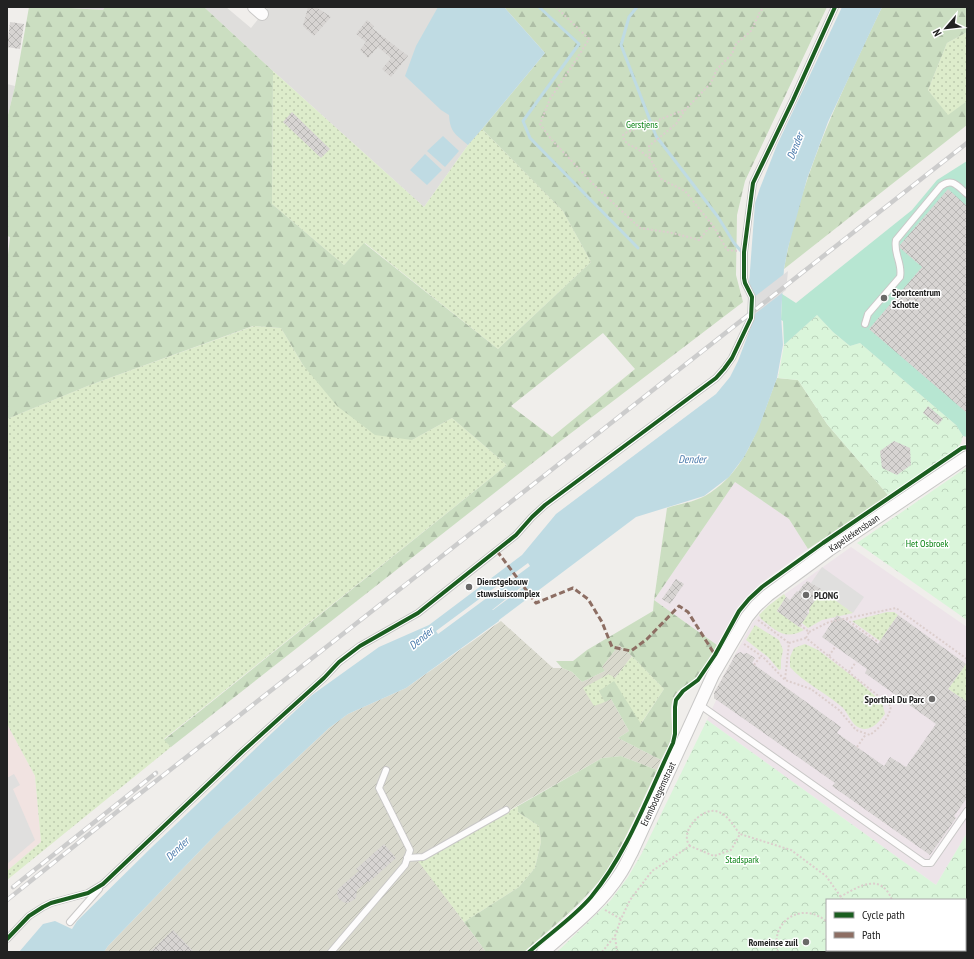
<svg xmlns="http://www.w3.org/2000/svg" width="974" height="959" font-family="'PT Sans Narrow',sans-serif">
  <defs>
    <pattern id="construction-furrows" width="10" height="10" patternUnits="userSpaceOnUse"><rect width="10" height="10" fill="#d9d9cd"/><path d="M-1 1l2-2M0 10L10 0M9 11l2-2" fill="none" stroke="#babab0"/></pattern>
    <pattern id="grass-dots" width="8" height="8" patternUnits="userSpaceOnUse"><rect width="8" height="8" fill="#ddeccb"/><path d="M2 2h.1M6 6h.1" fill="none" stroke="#bdcaae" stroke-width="1.8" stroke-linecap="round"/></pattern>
    <pattern id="forest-firs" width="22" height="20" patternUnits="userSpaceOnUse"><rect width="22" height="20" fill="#cbdec1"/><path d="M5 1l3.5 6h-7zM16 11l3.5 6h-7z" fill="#aebea6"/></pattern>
    <pattern id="park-crowns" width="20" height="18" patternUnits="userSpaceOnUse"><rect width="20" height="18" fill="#daf5da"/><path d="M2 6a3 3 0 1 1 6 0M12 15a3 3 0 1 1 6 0" fill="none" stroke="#bbd2bb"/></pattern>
    <pattern id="building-cross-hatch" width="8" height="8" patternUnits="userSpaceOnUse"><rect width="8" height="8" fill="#d7d4d2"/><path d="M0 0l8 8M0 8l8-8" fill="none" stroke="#b8b6b4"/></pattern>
  </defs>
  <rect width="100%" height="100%" fill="#f0eeeb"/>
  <g fill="#dfdedc">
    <polygon points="55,7 105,7 103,10"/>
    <polygon points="204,7 226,7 251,28 268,7 504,7 482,129 468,145 424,207 273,71"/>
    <polygon points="7,84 15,86 7,119"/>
  </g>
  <polygon fill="#f1e3e1" points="7,724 35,776 41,842 7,871"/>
  <g fill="#ede4e9">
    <polygon points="735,481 789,519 808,549 760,584 748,596 737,610 717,645 654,600"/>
    <polygon points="851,547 967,627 967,833 936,885 707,720 717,698 715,691 753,622 768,606"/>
  </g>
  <polygon fill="url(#construction-furrows)" points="501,621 553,668 562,668 572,672 582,682 605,671 601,668 619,645 632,656 615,678 611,699 629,731 618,738 661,760 657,770 621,756 602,758 419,861 486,952 104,952 108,946 223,827 329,728 348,714 406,688"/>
  <g fill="url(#grass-dots)">
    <polygon points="967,32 967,101 948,116 928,90 947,43"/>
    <polygon points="273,71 424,207 468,145 482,129 563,211 591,262 498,349 365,243 344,265 272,204"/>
    <polygon points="254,326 281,328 303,365 412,440 452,418 507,465 164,739 171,747 7,880 7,871 41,842 35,776 7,724 7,419 90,385"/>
    <polygon points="821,589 853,613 822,620 808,628 802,623 809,613 809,608 820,593 819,592"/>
    <path d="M784,594L786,597L777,611L804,630C784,641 776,630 761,619L759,615L768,606Z"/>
    <polygon points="887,612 894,612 898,615 880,641 852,621"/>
    <polygon points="755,625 779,640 783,650 781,660 781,669 779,670 768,657 746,640"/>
    <path d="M805,644L818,650L856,679L882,702L885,714C879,722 871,732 860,728C851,725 848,712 842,707C825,692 804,683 790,667V657L794,648Z"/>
    <polygon points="632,656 664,689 640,725 614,682 599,691 605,702 594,706 583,688 609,674 615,678"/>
    <polygon points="966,664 967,665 967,702 948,689"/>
    <polygon points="518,806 518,812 539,826 541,842 535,868 519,887 464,922 418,861"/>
  </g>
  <g fill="url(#forest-firs)" fill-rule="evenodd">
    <path d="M29,7H55L103,10L105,7H204L273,71L272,204L344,265L364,243L498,349L591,262L563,211L482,129L545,53L504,7H827L745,181L737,215L736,275L743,302L558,443L171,747L164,740L507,465L452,418L412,440L375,435L337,406L303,365L281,328L253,326L90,385L7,419V264L10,237L7,236V119L15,86ZM603,333L635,369L552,437L511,406Z"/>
    <path d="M882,7H967V32L947,43L928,90L948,115L967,101V125L784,269C800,176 842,91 882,7Z"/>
    <path d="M777,378L798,380L827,424L888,495L808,549L789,519L735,482L654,600L717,645C710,656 704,670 695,679C688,685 678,688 674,697C668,709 673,722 672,734C671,743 665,752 661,760L618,738L629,731L611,699L605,702L599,691L614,681L641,724L664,689L632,656L619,645L602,667L605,671L582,682L572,672L562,668L556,661H573L587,650L653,611L654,600L667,508C679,504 694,502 705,496C748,472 760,421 777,378Z"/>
    <path d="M621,756L657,770C640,805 626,841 605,873C586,901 549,930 524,952H486L464,922L519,887L535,868L541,842L539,826L518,812V806L602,758Z"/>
  </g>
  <g fill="url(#park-crowns)" fill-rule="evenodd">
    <polygon points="817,315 833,332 850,346 860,343 956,425 963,436 961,443 956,449 888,495 827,424 798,380 778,378 784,345"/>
    <polygon points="967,467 967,620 857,543"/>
    <path d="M707,720L936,885L967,833V952H557L610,901L628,877L642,853ZM827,900H965V950H827Z"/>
  </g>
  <polygon fill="#b7e6d2" points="967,161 967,437 963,436 956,425 860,343 850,346 833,332 817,315 784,345 783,321 781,320 782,294 796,303 912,210 937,180"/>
  <g fill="#e0dfde">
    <polygon points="822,567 864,597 853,613 811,583"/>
    <polygon points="14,774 20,785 13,789 35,840 7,864 7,778"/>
  </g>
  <g fill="#bfdbe3" fill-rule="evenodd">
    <path d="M438,7H504L545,53L482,129L468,145C455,134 450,132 449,115L441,110L405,76L416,46Z"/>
    <path d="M842,7H882L828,122L807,179L788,248L784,269L781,315L783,345L777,378L758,430L744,457L729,477L704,496L636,517L499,620V621L406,688L348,714L329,728L223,827L108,946L104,952H19L43,924L55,921L72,929L77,921L153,846L312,695L379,647L429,625L522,555L556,514L716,394L730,377L738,361L755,316V295L749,284L755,203L760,188L777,145ZM528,563L530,566L438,634L436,631ZM525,584H526L525,586L493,610H492Z"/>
    <polygon points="443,136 459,151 445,167 427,151"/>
    <polygon points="425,154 442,170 427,185 410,170"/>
  </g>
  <polygon fill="#dedddd" points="788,271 786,290 747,320 749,301"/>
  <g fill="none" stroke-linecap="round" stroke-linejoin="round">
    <g stroke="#bfdbe3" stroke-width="3">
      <polyline points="539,7 579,44 523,121 530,138 638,248"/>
      <polyline points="637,7 629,17 621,45 656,136 718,217 734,243 741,251"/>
    </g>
  </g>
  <g fill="url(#building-cross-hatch)">
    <polygon points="308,7 316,7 331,17 314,36 303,26"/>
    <polygon points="367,20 374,26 372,28 408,56 391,77 382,69 391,58 378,47 368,58 360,50 366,42 356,34"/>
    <polygon points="10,22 24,24 20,49 7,47"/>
    <polygon points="292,112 330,149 321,158 283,122"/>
    <polygon points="948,189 967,206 967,413 869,329 922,267 900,248 900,245"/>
    <polygon points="928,406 943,419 938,425 923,413"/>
    <polygon points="894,441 910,448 911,465 897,475 882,468 880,451"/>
    <polygon points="676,579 684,584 670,604 662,599"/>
    <polygon points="807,581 821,589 818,593 820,593 807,612 809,613 799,627 777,611 786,597 790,600 797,591 798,592 804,584 805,584"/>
    <polygon points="837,615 878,644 898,615 966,664 948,689 967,702 967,798 954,816 956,818 930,855 832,786 835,783 714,698 714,693 736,654 741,652 743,654 747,653 755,658 752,663 841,727 837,733 884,766 890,757 906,767 936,724 865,673 867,669 822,637"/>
    <polygon points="384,844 396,858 369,882 368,881 357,890 356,898 352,901 347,903 343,902 339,899 337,894 338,889 359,871 356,869"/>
    <polygon points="173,930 194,952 150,952"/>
  </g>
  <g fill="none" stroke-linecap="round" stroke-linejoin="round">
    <g stroke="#c9c8c7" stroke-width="8">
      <g id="lane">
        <path d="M865,324L868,314L900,277C903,264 893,253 896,240L941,186C953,177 958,187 967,194"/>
        <polyline points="700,705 924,863 931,863 967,811"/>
        <polyline points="407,858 423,857 506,810"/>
        <polyline points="70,922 99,889"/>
        <polyline points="7,939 29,916 43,907 51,903 88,893 103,884 242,752 324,678 339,662 360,646 418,613 516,535 532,517 545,505 716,378 724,369 732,358 751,318 752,297 745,283 744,278 744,252 753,183 793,100 835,7"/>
        <polyline points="331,952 405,865 410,850 379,788 386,770"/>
      </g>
    </g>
    <g stroke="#c9c8c7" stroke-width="14">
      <g id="street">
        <polyline points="254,7 262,14"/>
        <path d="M543,952C570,928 601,904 620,874C625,867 628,859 632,852L713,675L747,617L756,606L768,595L829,550L967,457"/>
      </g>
    </g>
    <g stroke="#dccecd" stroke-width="2" stroke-dasharray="2 2" stroke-linecap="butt">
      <polyline points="556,7 589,39 576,60 550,99 540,124 551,139 596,187 640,228 673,233 699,240 708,229 714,227"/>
      <path d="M650,158C645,155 641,151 636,148C630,145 624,144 623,135L625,133L684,110"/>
      <polyline points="737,251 727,250 714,227 685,191 661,179 650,158 649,146 676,124 685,110 711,83 717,69 732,54 736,44 751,31 760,12 764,7"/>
      <polyline points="846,619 878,642"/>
      <polyline points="758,620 789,643"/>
      <polyline points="800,625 809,632 806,638"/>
      <polyline points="809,632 829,622 896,608 967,659"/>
      <path d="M744,644L763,657L785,680L811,689L839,710L856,730L870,735C880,727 889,719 891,706L806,638L789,643L785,680"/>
      <polyline points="829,656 835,647"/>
      <polyline points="754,665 761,656"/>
      <polyline points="849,672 856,662"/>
      <polyline points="857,747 866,734"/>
      <path d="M690,846C678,832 703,805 719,812C729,816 734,827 740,834"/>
      <path d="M840,897C859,886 881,872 892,900"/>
      <polyline points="965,906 967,904"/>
      <polyline points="605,910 621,919"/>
      <polyline points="856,950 856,952"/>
      <polyline points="602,952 615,936"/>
      <polyline points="617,952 615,936 621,919 630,900 652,871 690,846 714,856 731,850 740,834 791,850 826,876 843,900"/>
      <path d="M778,952C769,921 803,900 827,922"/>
      <polyline points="833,952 834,950"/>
    </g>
    <use href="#lane" stroke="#fdfcfc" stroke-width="6"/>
    <use href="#street" stroke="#fdfcfc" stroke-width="12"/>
    <g stroke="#ccc" stroke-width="4.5">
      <g id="rail">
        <polyline points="13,887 156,773"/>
        <polyline points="7,900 123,807 967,143"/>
      </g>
    </g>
    <use href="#rail" stroke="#fff" stroke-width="3" stroke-dasharray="9" stroke-linecap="butt"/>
    <polyline stroke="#8d6e63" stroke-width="3" stroke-dasharray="6 3" stroke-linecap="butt" points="497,551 536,603 573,588 588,599 602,622 612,647 631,651 647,639 679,606 688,612 715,655"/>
    <g stroke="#fff" stroke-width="6">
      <g id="cycleway">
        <polyline points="7,939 29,916 43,907 51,903 88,893 103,884 242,752 324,678 339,662 360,646 418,613 516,535 532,517 545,505 716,378 724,369 732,358 751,318 752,297 745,283 744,278 744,252 753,183 793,100 835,7"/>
        <path d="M529,952C549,934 573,918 591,897C628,852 648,795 673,743L675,734V707L676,700L683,691L698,680L715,655L739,611L749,599L762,587L823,543L962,448L967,447"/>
      </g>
    </g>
    <use href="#cycleway" stroke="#1b5e20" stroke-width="4"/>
  </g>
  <g fill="#6a6968" stroke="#fff" stroke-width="1.5">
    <circle cx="884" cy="298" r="4"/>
    <circle cx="469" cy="587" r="4"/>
    <circle cx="806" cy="595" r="4"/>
    <circle cx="932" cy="699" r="4"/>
    <circle cx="806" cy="942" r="4"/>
  </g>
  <g text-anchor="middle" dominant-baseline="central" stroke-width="3" stroke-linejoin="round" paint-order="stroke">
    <g font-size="10" fill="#0c8416" stroke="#fff">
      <text x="642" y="124">Gerstjens</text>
      <text x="927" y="543">Het Osbroek</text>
      <text x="742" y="859">Stadspark</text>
    </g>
    <g font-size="10" font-weight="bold" fill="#222" stroke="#fff" text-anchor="start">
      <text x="892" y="292">Sportcentrum<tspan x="892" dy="12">Schotte</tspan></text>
      <text x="477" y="581">Dienstgebouw<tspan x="477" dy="12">stuwsluiscomplex</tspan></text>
      <text x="814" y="595">PLONG</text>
      <text x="924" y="699" text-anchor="end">Sporthal Du Parc</text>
      <text x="798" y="942" text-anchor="end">Romeinse zuil</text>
    </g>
    <g font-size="10" fill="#222" stroke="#fff">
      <text transform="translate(854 533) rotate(-34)">Kapellekensbaan</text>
      <text transform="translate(658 794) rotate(-65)">Erembodegemstraat</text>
    </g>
    <g font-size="11" font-style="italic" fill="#4a7aab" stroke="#fff">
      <text transform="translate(795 146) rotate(-68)">Dender</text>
      <text x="692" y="459">Dender</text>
      <text transform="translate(421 638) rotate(-40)">Dender</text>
      <text transform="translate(177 849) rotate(-44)">Dender</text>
    </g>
  </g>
  <rect width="974" height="959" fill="none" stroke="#222222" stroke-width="16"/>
  <rect x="826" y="899" width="140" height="52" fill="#ffffff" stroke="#a7a7a7"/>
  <rect x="834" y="912" width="20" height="6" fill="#1b5e20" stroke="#a7a7a7"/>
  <text x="862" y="919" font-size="12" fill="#222222">Cycle path</text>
  <rect x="834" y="932" width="20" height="6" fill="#8d6e63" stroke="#a7a7a7"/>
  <text x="862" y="939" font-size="12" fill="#222222">Path</text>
  <g transform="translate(946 28) rotate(242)" stroke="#ffffff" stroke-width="3" paint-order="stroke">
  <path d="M0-3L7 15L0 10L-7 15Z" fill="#222222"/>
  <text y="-6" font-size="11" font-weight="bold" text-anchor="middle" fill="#222222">N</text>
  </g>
</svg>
